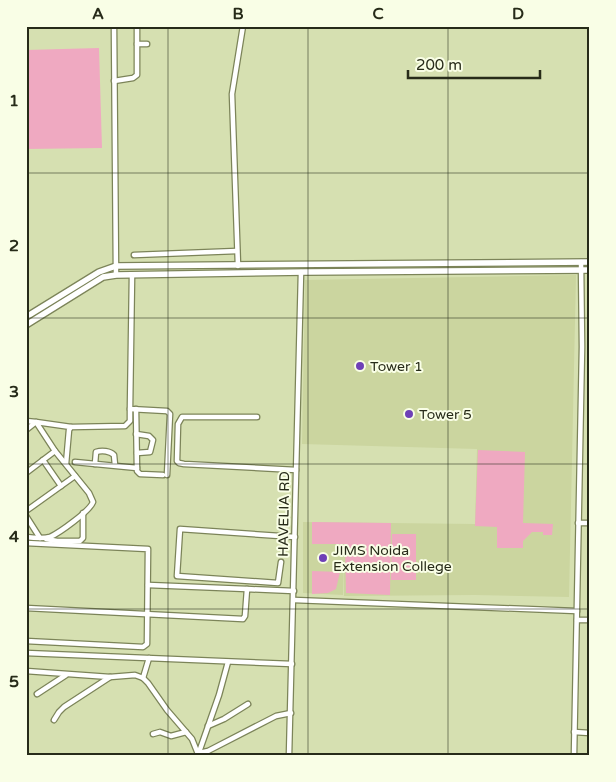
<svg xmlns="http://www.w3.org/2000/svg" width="616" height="782" font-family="'Varela Round',sans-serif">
  <rect width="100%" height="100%" fill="#d6e0b1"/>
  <polygon fill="#cbd59f" points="576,275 569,597 475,595 344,596 344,556 343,595 303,593 303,522 475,524 477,449 302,444 305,280"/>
  <g fill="#efa9c1">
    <polygon points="99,48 102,148 26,149 26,50"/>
    <polygon points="478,450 525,452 523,523 553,524 552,535 543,535 543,532 532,532 523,541 523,548 497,548 497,527 475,526"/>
    <polygon points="312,522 391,523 390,595 346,593 345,544 312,544"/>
    <polygon points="392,534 416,534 416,580 391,580"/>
    <polygon points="312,571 340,572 336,589 328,593 312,594"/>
  </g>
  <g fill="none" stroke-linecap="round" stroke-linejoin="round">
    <g stroke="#7c8459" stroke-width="7">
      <g id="minor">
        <polyline points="114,26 116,275"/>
        <polyline points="137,44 147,44"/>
        <polyline points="114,81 133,78 137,75 137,26"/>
        <polyline points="134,255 237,251"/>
        <polyline points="238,266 232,94 243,26"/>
        <polyline points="132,275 130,409 167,411 170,414 167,475"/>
        <polyline points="136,409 137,471 140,474 163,475"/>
        <polyline points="257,417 182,417 178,424 177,461 179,463 184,464 296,470"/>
        <path d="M26,421L36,422L55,451L89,493L93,502C90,511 59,533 50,537C42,539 34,538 26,537"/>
        <polyline points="26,430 36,422 71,427"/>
        <polyline points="136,434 149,436 153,440 150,452 137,453"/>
        <polyline points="43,460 61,486"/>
        <polyline points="75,462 137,468"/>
        <polyline points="66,464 69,430 71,427 125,426 130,421 130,409"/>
        <path d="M95,464L96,452C102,450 110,451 114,455L115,465"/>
        <polyline points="26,473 55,451"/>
        <polyline points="26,511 75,476"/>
        <polyline points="26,516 40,538"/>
        <polyline points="578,523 590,523"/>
        <polyline points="46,539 57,541 80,541 83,538 83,513"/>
        <polyline points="26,543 148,549 147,644 143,647 26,641"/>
        <polyline points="281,562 278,583 177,576 180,529 295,537"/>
        <polyline points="148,585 247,589"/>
        <polyline points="294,600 577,611"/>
        <polyline points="26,608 243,619 245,616 247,589 294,591"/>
        <polyline points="577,620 590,620"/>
        <polyline points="26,653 292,664"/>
        <polyline points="26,671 110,677 135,675 143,678 148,683 167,710 192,739 198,754"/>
        <polyline points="143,678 149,658"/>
        <polyline points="37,694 66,675"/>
        <polyline points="54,720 59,712 64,707 110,677"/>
        <polyline points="208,726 224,719 248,704"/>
        <polyline points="574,732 590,733"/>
        <polyline points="153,734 160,732 171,736 186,732"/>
        <polyline points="199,753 208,751 276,716 291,713"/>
        <polyline points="198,755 219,695 228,662"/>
        <polyline points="289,756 301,272"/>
        <polyline points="574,756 582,347 581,262"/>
      </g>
    </g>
    <g stroke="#7c8459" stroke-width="8">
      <g id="tertiary">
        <polyline points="26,317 99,272 116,266 590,262"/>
        <polyline points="26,325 103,277 116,275 306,272 590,270"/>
      </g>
    </g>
    <use href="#minor" stroke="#fff" stroke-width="4.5"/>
    <use href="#tertiary" stroke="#fff" stroke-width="5.5"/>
  </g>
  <path fill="none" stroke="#272b19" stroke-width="1" stroke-opacity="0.55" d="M168,26V756M308,26V756M448,26V756M26,173H590M26,318H590M26,464H590M26,609H590"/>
  <g fill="#6e40b7" stroke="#f9fee6" stroke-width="2">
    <circle cx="360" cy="366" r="5"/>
    <circle cx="409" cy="414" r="5"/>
    <circle cx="323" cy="558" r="5"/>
  </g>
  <g text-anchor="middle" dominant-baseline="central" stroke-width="4" stroke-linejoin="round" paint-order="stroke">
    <g font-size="14" fill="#272b19" stroke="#f9fee6" text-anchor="start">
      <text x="370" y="366">Tower 1</text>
      <text x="419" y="414">Tower 5</text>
      <text x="333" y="550">JIMS Noida<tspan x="333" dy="16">Extension College</tspan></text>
    </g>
    <g font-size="14" fill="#272b19" stroke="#f9fee6">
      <text transform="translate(284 514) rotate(-89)">HAVELIA RD</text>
    </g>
  </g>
  <rect width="616" height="782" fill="none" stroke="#f9fee6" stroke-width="55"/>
  <path d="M408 70v8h132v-8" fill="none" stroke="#272b19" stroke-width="2.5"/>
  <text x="416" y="70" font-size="15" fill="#272b19" stroke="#f9fee6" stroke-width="4" paint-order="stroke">200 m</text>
  <rect x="28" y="28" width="560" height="726" fill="none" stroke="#272b19" stroke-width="2"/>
  <g font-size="16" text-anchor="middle" font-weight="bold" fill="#272b19">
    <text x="98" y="19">A</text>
    <text x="238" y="19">B</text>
    <text x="378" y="19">C</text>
    <text x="518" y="19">D</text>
    <text x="14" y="106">1</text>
    <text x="14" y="251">2</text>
    <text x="14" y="397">3</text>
    <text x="14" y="542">4</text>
    <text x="14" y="687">5</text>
  </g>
</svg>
